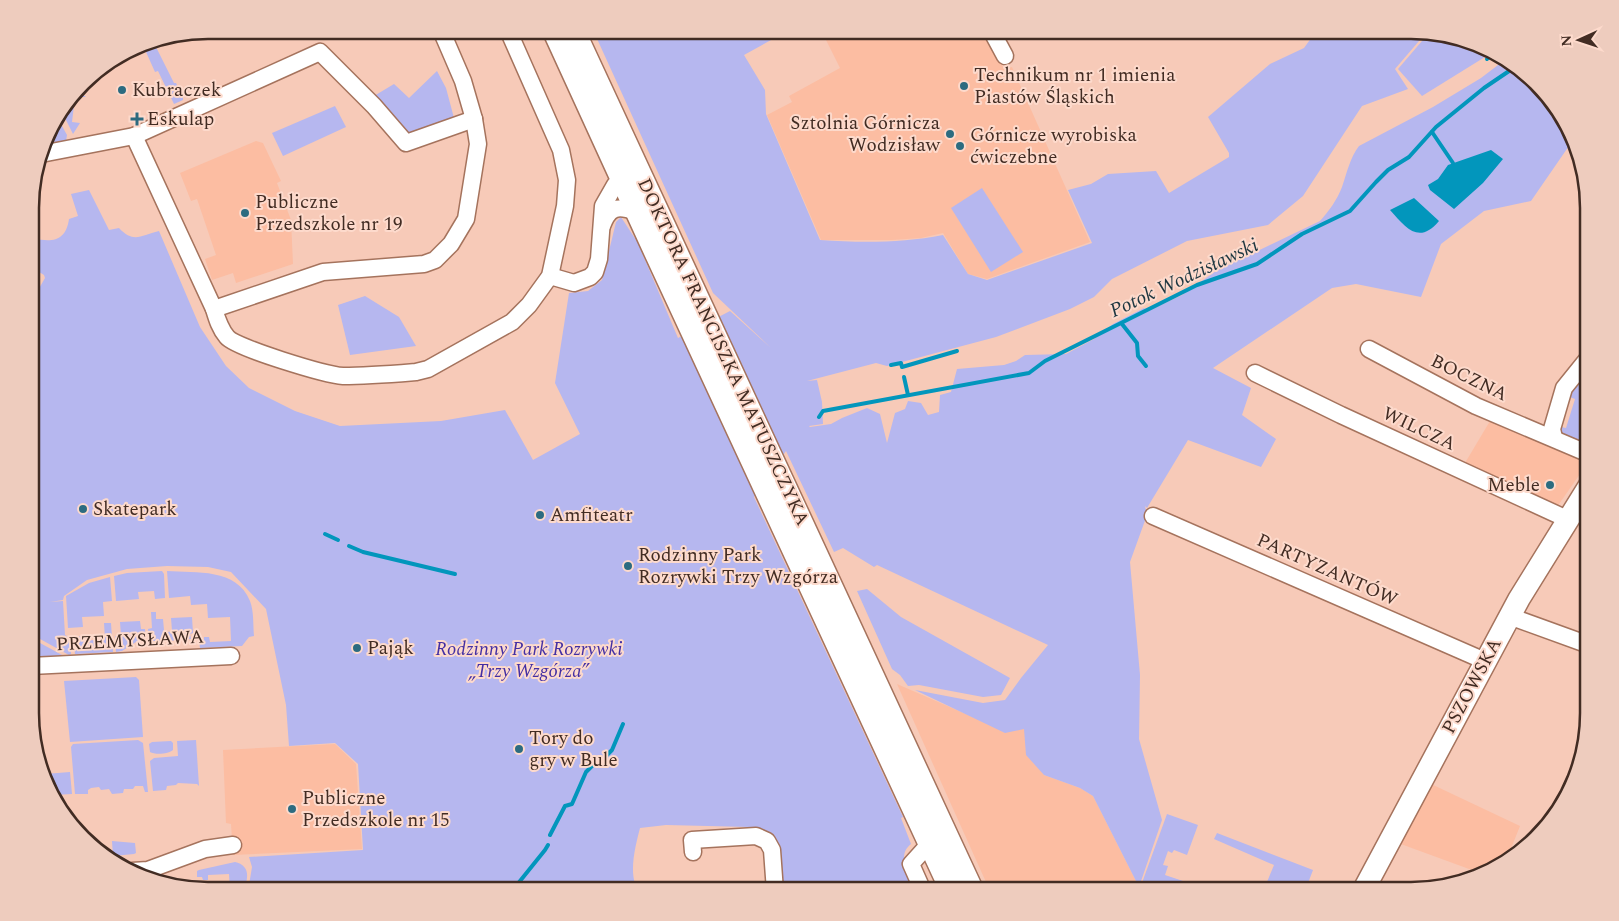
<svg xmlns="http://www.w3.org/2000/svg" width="1619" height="921" font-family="Spectral,serif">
  <rect width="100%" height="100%" fill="#f7cab8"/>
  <g fill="#fcbda2">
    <polygon points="835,30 985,30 1004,69 1012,67 1090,242 987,279 968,274 943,233 921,238 892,240 821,240 767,115 792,102 789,96 840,68 824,36"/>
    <polygon points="256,141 263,143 281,181 277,183 291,220 293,264 236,283 233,273 212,280 205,259 216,255 197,199 191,201 180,173"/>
    <polygon points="1493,416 1589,461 1550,517 1462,468"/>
    <polygon points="897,684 1005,731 1024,726 1044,775 1080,788 1093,796 1139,887 1137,891 990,891"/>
    <polygon points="335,744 356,764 362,849 233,855 231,824 226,823 223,750"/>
    <polygon points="1429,783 1520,826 1506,861 1501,867 1480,873 1398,843"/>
  </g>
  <g fill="#b6b7ef">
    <path d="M593,30H789L744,55L765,90L766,114L820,240C861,243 903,243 943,235L968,274L987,280L1092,243L1068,190L1091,184L1108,174L1156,171L1169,193L1229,157V153L1208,117L1270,64L1304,48L1317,30H1412L1425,34L1395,69L1408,89L1362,106L1303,196L1268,225L1187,241L1112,279L1094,297L1070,309L996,337L887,366L876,363L807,381L817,380L822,402L823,424L809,426L810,427L831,424L842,418L867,408L880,414L887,443L895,413L905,409L908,401L921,403L928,415L939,412L940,395L951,392L957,369L1004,365L1016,361L1025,355L1066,354L1094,339L1113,324L1144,308L1148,311L1182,295L1216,271L1320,221C1329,211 1337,200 1342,187C1347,172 1350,158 1359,146L1433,107L1481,78L1506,59L1559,109L1571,143L1531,201L1484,211L1441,244L1421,297L1356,284L1332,288L1213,368L1251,388L1242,415L1276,439L1261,467L1188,440L1147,508L1145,506L1147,515L1130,562L1140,675L1139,739L1162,820L1139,887L1093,796L1080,788L1044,775L1026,755L1024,729L1005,733L915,690L983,703L1005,700L1021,678L1048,645L877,565L874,567L843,548L834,552L786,451L754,497L903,817L901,818L911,844C898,854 906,870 912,883L906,887L907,891H784L781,855L768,840V835L749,827L666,825L640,828C636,844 627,876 639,891H248L252,867L249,857L363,850L358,764L335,743L289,746L286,705L266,609L231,572L208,567L167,566L127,569L87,580L64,596L63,600L50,602L63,601L65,635L70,638L71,654L69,655L31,634V289L37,292L45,278L44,275L31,267V264L35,266L40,260L33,238C52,243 66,241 69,219L78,216L71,194L89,190L109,230L119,228C134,244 141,235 159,231L200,327L226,366L249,388L295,411L340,426L441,421L505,410L533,460L580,434L555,383L569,293L588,291L602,280L616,222L621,217L638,243L678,338L730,311L771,348L713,293Z"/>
    <polygon points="1428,34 1493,52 1422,96 1398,69"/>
    <polygon points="153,41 174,83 176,83 183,97 183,100 174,104 158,71 155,72 142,43"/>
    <polygon points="437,71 446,88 454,118 412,136 374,96 394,84 409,98"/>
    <polygon points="77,91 86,97 75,97 72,122 80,123 73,134 62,112"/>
    <polygon points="335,106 346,127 283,156 272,133"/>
    <polygon points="57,117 67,135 66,141 52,144 45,139 48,129"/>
    <polygon points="982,188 1023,252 991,272 951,208"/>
    <polygon points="365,296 399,317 416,346 350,355 338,305"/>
    <polygon points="1589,361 1589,450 1558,436 1556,426 1566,428 1575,399 1564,395"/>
    <polygon points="162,571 164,574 165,598 155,599 154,591 138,592 139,599 116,601 114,576 127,573"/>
    <path d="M167,571C196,573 237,568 250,601C254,611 253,625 254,636L249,637L242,646L200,648L199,641L204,640V637H209L210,642L231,641L230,617L208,618L207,604L191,605L190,596L169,598Z"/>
    <polygon points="110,577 112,601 103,602 104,616 82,617 83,627 68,628 66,596 89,583"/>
    <polygon points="867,589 901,617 1010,678 1001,695 983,697 919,685 908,686 900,675 892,669 857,591"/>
    <polygon points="151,612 156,612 156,619 163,619 165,641 149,641 148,629 152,628"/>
    <polygon points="192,617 193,633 190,634 191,639 168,641 168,632 172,631 171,618"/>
    <polygon points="140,621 141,629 145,629 146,642 136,642 122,651 116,652 115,636 121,636 120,622"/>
    <polygon points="104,623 111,623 113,652 75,654 73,637 83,636 84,641 105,639"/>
    <polygon points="31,638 62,655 65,658 31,660"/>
    <polygon points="136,677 139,680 143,737 70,742 64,681"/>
    <polygon points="138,740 143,743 148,792 145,792 143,786 135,786 133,789 124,789 123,793 112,794 109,789 101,790 99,787 91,788 88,790 88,794 75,794 71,747 73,744"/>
    <polygon points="196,740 199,786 197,784 178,783 176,785 167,786 166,790 153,791 150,761 154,758 178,756 177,741"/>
    <path d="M171,741L173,743V750C169,754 155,755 150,752L149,744L152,742Z"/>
    <polygon points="70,772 72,794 54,795 45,774"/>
    <polygon points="1167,814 1198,825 1187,855 1174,850 1172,853 1168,851 1163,865 1168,866 1165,875 1198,886 1196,891 1139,891"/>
    <polygon points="1217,833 1313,870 1305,891 1267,891 1267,882 1274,865 1214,839"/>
    <polygon points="112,841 135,843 136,853 134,854 113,856"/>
    <path d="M235,862C251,866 248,878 244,891H230L229,874L208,875V880H203L202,877H197V871L199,870Z"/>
  </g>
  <g fill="#0296bc">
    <polygon points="1491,150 1503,159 1483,183 1454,209 1430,190 1428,185 1438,179 1448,165"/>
    <path d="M1414,198L1439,221C1419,245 1406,228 1390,210Z"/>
  </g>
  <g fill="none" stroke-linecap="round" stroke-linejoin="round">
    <g stroke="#0296bc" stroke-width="4">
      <polyline points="1487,59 1496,52"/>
      <polyline points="1432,132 1453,163"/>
      <polyline points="1122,324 1137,343 1138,356 1146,366"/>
      <polyline points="891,365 901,363 902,367 957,351"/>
      <polyline points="904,377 908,395"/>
      <polyline points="819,417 823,411 1029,373 1045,361 1197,285 1257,264 1302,234 1350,211 1376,182 1388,170 1409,157 1436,127 1484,88 1515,67"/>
      <polyline points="325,534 338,540"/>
      <polyline points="349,546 363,552 455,574"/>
      <polyline points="550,835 565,806 572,804 586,772 595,763 601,761 612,750 623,724"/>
      <polyline points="500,891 516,886 545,850 548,845"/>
    </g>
    <g stroke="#a5735d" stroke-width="19">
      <g id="minor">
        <polyline points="991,30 1005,56"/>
        <path d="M134,136L214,309C217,319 220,329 227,337C236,348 326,375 343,376C367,376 391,374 416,372L428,369L512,322L529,305L550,276L565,206L567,180L561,150L508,30"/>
        <polyline points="41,154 134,136 320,52 374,106 406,143 474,119"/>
        <path d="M602,226C609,207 617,205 636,212"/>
        <polyline points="550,276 574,283 590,277 595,272 599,259 603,206 615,185 630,175"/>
        <polyline points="214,309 323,272 424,264 435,260 451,244 466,219 478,144 474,119 463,81 441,30"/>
        <polyline points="1369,349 1476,406 1589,454"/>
        <polyline points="1255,373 1341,415 1567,519"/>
        <polyline points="1554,438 1552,429 1564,388 1589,357"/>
        <polyline points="1153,516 1485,661"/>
        <polyline points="1509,616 1589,645"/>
        <polyline points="31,666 231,656"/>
        <polyline points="693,852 692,840 756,836 767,841 772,850 775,891"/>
        <polyline points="132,871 148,870 205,849 233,845"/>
        <polyline points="923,891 911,864 929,844 939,840"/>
      </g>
    </g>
    <g stroke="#a5735d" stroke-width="24">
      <g id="major">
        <polyline points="553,30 650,242 951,891"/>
        <polyline points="574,30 973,891"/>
        <polyline points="1363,891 1519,599 1589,486"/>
      </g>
    </g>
    <use href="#minor" stroke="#fff" stroke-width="16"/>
    <use href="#major" stroke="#fff" stroke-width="21"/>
  </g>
  <g fill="#2c6b80" stroke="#fddacc" stroke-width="2">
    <circle cx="964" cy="86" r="5"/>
    <circle cx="122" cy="90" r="5"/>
    <path d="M134.5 111.5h5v5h5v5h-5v5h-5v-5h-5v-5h5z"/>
    <circle cx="950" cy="134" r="5"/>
    <circle cx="960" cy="146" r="5"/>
    <circle cx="245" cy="213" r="5"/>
    <circle cx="1550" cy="485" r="5"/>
    <circle cx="83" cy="509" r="5"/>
    <circle cx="540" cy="515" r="5"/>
    <circle cx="628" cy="566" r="5"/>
    <circle cx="357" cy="648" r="5"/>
    <circle cx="519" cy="749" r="5"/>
    <circle cx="292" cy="809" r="5"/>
  </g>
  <g text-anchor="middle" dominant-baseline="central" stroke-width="4" stroke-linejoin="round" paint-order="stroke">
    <g font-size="19" fill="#422c23" stroke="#fddacc" text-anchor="start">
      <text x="974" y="75">Technikum nr 1 imienia<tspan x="974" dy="22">Piastów Śląskich</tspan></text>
      <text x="132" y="90">Kubraczek</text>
      <text x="147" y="119">Eskulap</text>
      <text x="940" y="123" text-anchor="end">Sztolnia Górnicza<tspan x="940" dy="22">Wodzisław</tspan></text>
      <text x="970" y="135">Górnicze wyrobiska<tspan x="970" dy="22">ćwiczebne</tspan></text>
      <text x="255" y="202">Publiczne<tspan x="255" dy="22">Przedszkole nr 19</tspan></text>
      <text x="1540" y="485" text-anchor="end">Meble</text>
      <text x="93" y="509">Skatepark</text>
      <text x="550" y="515">Amfiteatr</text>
      <text x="638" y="555">Rodzinny Park<tspan x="638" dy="22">Rozrywki Trzy Wzgórza</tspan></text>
      <text x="367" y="648">Pająk</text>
      <text x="529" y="738">Tory do<tspan x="529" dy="22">gry w Bule</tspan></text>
      <text x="302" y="798">Publiczne<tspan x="302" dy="22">Przedszkole nr 15</tspan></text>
    </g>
    <g font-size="19" fill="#422c23" stroke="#fddacc">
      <text transform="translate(723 352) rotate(65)">DOKTORA FRANCISZKA MATUSZCZYKA</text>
      <text transform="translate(1469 378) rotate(26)">BOCZNA</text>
      <text transform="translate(1419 429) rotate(25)">WILCZA</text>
      <text transform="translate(1327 570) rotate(24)">PARTYZANTÓW</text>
      <text transform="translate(130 641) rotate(-3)">PRZEMYSŁAWA</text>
      <text transform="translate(1472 686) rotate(-62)">PSZOWSKA</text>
    </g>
    <g font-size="19" font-style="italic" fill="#442fa3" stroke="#fddacc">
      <text x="529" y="649">Rodzinny Park Rozrywki<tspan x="529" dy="22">„Trzy Wzgórza”</tspan></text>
    </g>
    <g font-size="20" font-style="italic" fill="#1e3741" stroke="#fddacc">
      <text transform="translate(1184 278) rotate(-25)">Potok Wodzisławski</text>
    </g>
  </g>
  <path d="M0 0H1619V921H0ZM208 39H1411A169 169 0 0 1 1580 208V713A169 169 0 0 1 1411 882H208A169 169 0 0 1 39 713V208A169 169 0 0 1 208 39Z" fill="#eeccbe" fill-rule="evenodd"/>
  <path fill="none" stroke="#422c23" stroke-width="2.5" d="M208 39H1411A169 169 0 0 1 1580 208V713A169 169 0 0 1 1411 882H208A169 169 0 0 1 39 713V208A169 169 0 0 1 208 39Z"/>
  <g transform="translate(1579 40) rotate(267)" stroke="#fddacc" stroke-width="4" paint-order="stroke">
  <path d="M0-4L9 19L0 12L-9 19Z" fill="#422c23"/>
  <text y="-8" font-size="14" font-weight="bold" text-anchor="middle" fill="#422c23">N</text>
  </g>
</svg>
